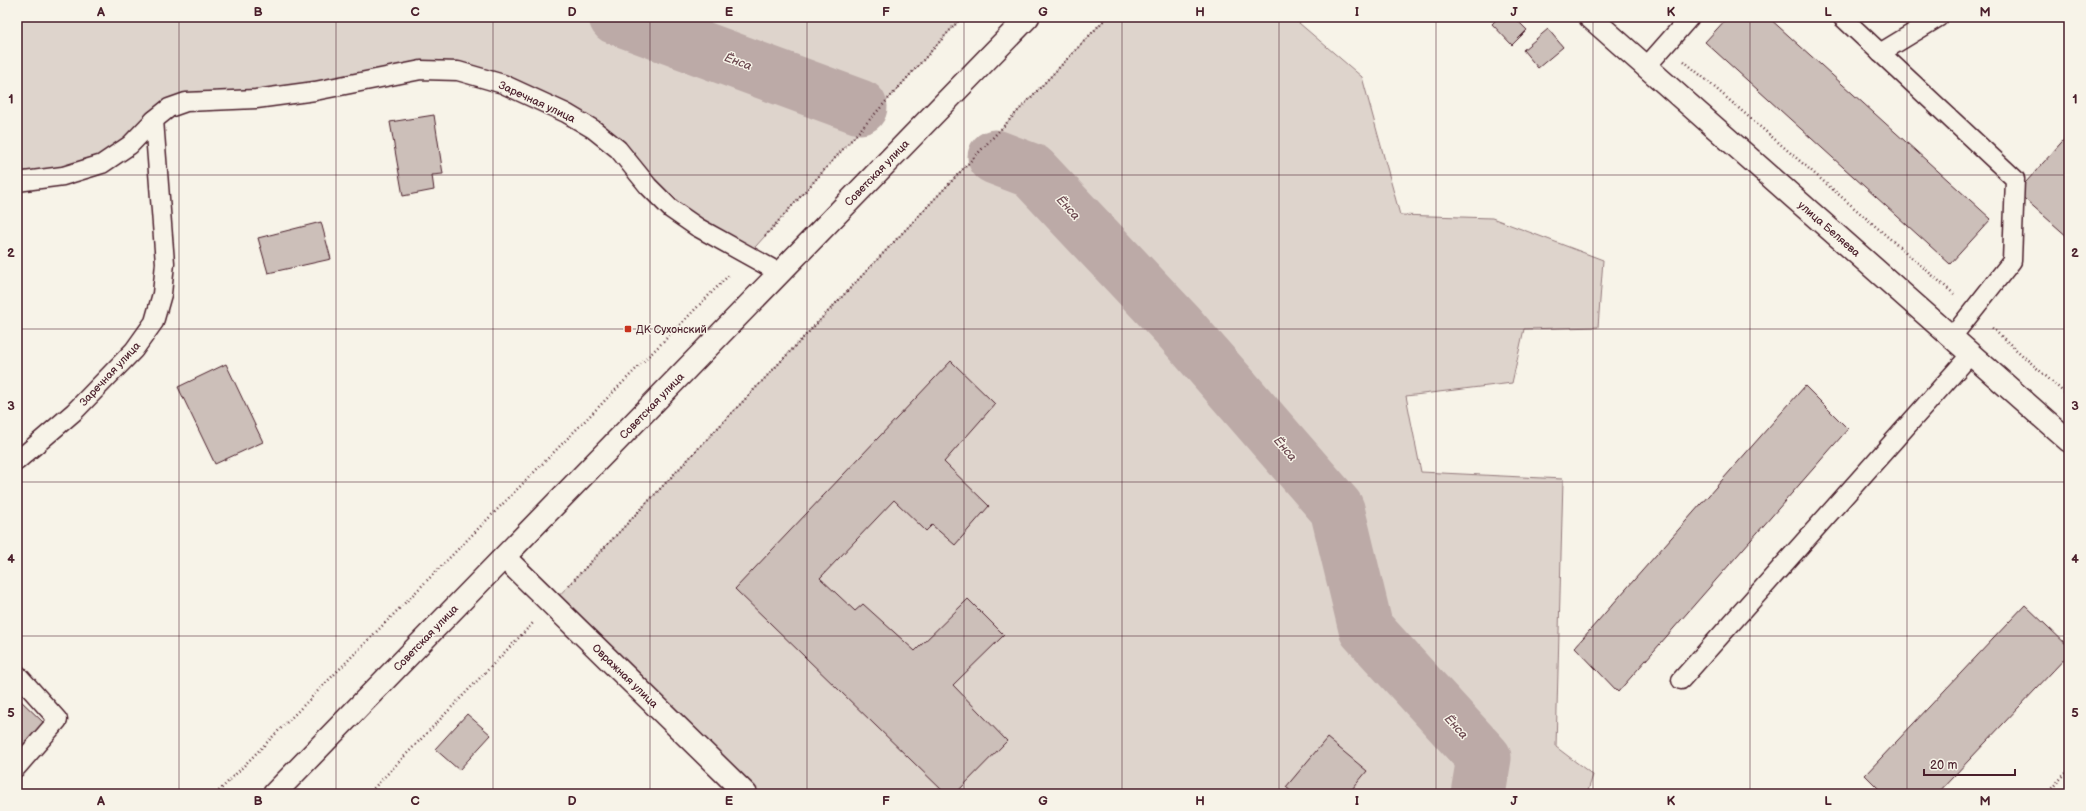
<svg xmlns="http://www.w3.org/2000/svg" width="2086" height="811" font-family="'Balsamiq Sans',sans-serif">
  <rect width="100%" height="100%" fill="#f7f3e8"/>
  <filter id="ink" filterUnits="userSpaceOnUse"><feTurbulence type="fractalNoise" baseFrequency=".025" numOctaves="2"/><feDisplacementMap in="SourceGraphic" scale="8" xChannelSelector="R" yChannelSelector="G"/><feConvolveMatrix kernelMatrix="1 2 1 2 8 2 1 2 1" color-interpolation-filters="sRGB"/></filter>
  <g filter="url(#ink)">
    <g fill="#ded4cc" stroke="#947a7c">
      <polygon points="17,17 962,17 747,256 697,227 593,129 458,71 186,102 102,164 17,172"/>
      <polygon points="1107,17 1292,17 1362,77 1400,215 1492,218 1603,260 1598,327 1524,329 1512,383 1406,396 1421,472 1563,479 1556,747 1593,775 1587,794 746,794 551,604"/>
    </g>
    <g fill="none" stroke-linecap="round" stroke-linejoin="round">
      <g stroke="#bcaaa7" stroke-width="55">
        <polyline points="616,17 860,107"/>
        <polyline points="995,157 1032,171 1177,325 1337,509 1366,629 1484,758 1478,794"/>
      </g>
    </g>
    <g fill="#ccbfb9" stroke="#4a1f2b">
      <polygon points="1499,17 1514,17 1527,30 1512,45 1492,24"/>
      <polygon points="1728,17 1768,17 1991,219 1950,264 1705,42"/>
      <polygon points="1548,29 1563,47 1538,68 1523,50"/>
      <polygon points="434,115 443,174 432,175 434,190 403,196 390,122"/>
      <polygon points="2069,134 2069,238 2017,192"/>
      <polygon points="321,222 331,259 268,273 258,238"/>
      <polygon points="951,361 995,404 944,462 989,506 955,545 932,525 926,531 894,500 820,578 855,611 863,604 915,651 968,599 1004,635 953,685 1007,741 955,794 946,794 735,589"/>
      <polygon points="226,364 263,442 215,464 178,387"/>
      <polygon points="1805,386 1848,429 1618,692 1575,647"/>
      <polygon points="2025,605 2069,647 2069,654 1937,794 1884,794 1865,775"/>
      <polygon points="17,697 44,723 17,752"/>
      <polygon points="467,714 491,735 459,770 435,749"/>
      <polygon points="1327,738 1367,771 1348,794 1294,794 1286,787"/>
    </g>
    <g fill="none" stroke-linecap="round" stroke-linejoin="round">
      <g stroke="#4a1f2b" stroke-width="21">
        <g id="service">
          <polyline points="1842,17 2015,179 2012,261 1952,337"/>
          <polyline points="1880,53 1939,17"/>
          <polyline points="1646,67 1690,17"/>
          <polyline points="17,182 63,176 102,164 130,145 154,120 169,108 186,102 256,99 315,91 421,70 458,71 503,84 566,113 593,129 618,149 648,186 671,209 697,227 780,273"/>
          <polyline points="17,461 74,412 134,350 154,322 162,294 165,263 154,120"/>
          <polyline points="17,674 58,720 17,767"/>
          <polyline points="1681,680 1971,354"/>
        </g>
      </g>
      <g stroke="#4a1f2b" stroke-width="25">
        <polyline id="minor" points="1590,17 2069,441"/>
      </g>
      <g stroke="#4a1f2b" stroke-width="25">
        <polyline id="tertiary" points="505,558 746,794"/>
      </g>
      <g stroke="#4a1f2b" stroke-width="25">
        <polyline id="secondary" points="274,794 1028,17"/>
      </g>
      <g stroke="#4a1f2b" stroke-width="2.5" stroke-dasharray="1 3" stroke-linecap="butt">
        <polyline points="1684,61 1954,294"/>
        <polyline points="765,236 962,17"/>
        <polyline points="1992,328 2069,397"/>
        <polyline points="569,585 1107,17"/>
        <polyline points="216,794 730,274"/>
        <polyline points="368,794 533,623"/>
        <polyline points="2046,794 2069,770"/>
      </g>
      <use href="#service" stroke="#f7f3e8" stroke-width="18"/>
      <use href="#minor" stroke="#f7f3e8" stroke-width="22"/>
      <use href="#tertiary" stroke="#f7f3e8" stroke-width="22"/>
      <use href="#secondary" stroke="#f7f3e8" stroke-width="22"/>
    </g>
  </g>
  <path fill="none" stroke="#4a1f2b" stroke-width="1" stroke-opacity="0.55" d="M179,17V794M336,17V794M493,17V794M650,17V794M807,17V794M964,17V794M1122,17V794M1279,17V794M1436,17V794M1593,17V794M1750,17V794M1907,17V794M17,175H2069M17,329H2069M17,482H2069M17,636H2069"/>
  <rect fill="#c8321e" stroke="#f7f3e8" stroke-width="1.5" x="624" y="325" width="8" height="8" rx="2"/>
  <g text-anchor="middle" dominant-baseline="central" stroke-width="3" stroke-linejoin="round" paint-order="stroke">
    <g font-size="11" fill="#4a1f2b" stroke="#f7f3e8">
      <text transform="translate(537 102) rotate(25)">Заречная улица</text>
      <text transform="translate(877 173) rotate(-46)">Советская улица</text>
      <text transform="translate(1829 229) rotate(41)">улица Беляева</text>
      <text transform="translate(110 374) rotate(-47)">Заречная улица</text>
      <text transform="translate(652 406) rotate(-46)">Советская улица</text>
      <text transform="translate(426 638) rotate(-46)">Советская улица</text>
      <text transform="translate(625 676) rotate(44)">Овражная улица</text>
    </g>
    <g font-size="11" fill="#4a1f2b" stroke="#f7f3e8" text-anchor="start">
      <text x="636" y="329">ДК Сухонский</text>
    </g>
    <g font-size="12" font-style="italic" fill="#6c4950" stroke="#f7f3e8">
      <text transform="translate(738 62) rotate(20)">Ёнса</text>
      <text transform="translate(1068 208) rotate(47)">Ёнса</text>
      <text transform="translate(1285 449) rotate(49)">Ёнса</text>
      <text transform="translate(1456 727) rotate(47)">Ёнса</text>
    </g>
  </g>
  <rect width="2086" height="811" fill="none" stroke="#f7f3e8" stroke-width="44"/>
  <path d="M1924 769v6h91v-6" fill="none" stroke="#4a1f2b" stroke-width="2"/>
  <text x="1930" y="769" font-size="12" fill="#4a1f2b" stroke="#f7f3e8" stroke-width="3" paint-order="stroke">20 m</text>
  <rect x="22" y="22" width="2042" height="767" fill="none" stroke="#4a1f2b" stroke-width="1.5"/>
  <g font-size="13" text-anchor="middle" font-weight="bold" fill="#4a1f2b">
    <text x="101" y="16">A</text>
    <text x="258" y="16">B</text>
    <text x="415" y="16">C</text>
    <text x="572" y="16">D</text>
    <text x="729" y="16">E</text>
    <text x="886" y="16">F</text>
    <text x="1043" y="16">G</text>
    <text x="1200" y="16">H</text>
    <text x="1357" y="16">I</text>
    <text x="1514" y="16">J</text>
    <text x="1671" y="16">K</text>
    <text x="1828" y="16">L</text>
    <text x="1985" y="16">M</text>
    <text x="11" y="103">1</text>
    <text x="2075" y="103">1</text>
    <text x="11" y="257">2</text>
    <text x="2075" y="257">2</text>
    <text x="11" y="410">3</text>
    <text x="2075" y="410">3</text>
    <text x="11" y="563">4</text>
    <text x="2075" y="563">4</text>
    <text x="11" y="717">5</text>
    <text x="2075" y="717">5</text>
    <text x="101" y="805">A</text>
    <text x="258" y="805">B</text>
    <text x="415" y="805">C</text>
    <text x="572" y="805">D</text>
    <text x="729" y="805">E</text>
    <text x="886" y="805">F</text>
    <text x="1043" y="805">G</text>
    <text x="1200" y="805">H</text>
    <text x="1357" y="805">I</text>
    <text x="1514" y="805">J</text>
    <text x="1671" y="805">K</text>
    <text x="1828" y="805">L</text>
    <text x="1985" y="805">M</text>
  </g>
</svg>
